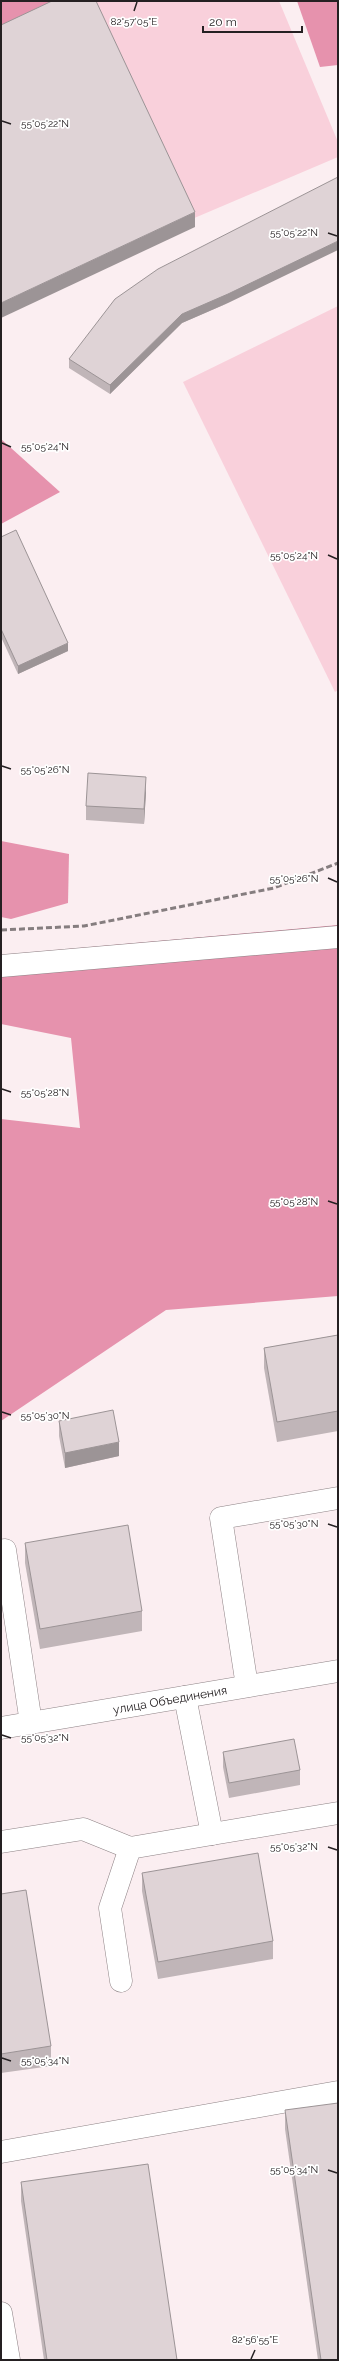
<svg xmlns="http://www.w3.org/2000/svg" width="339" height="2361" font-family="Raleway,sans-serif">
  <rect width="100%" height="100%" fill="#fbeef1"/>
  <g fill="#f9d0db">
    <polygon points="91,1 279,1 338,142 338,157 192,219"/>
    <polygon points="338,306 338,690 335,692 183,382"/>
  </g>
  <g fill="#e692ad">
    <polygon points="1,1 60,1 1,31"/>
    <polygon points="297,1 338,1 338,65 320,67"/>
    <polygon points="1,439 60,492 1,524"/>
    <polygon points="1,841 69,854 68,903 11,919 1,917"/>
    <polygon points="338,925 338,1296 166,1310 1,1421 1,1119 80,1128 71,1038 1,1024 1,955"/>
  </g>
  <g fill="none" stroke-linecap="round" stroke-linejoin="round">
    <g stroke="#8d8285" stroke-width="23">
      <g id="minor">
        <polyline points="1,966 338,937"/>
        <polyline points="1,1551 5,1550 31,1723"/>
        <polyline points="247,1686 221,1518 338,1498"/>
        <polyline points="212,1834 338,1813"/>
        <polyline points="1,1842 83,1829 130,1848"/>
        <polyline points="121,1981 110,1908 130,1848 212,1834 185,1697"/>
        <polyline points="1,2152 338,2092"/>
        <polyline points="1,2313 9,2360"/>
      </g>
    </g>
    <g stroke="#8d8285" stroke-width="23">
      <polyline id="major" points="1,1728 338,1671"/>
    </g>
    <use href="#minor" stroke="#fff" stroke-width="22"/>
    <use href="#major" stroke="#fff" stroke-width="22"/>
    <polyline stroke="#857d7f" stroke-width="3" stroke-dasharray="6 3" stroke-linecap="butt" points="1,930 84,926 274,888 338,863"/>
  </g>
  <g fill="#c0b5b8">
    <polygon points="228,303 182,323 110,394 69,368 69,359"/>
    <polygon points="1,537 68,651 18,674 1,637"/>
    <polygon points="146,792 144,824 86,820 86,806"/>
    <polygon points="338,1335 338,1431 277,1442 264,1368 264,1348"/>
    <polygon points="59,1421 119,1456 65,1468 59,1436"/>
    <polygon points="25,1543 142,1611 142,1631 40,1649 25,1563"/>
    <polygon points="223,1752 300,1770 300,1785 229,1798 223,1767"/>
    <polygon points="142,1873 273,1941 273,1959 158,1979 142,1891"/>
    <polygon points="1,1894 51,2046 51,2066 1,2073"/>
    <polygon points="285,2110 338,2360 318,2360 285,2129"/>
    <polygon points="21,2182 177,2360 44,2360 21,2201"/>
  </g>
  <g fill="#9c9496">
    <polygon points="195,212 195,227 1,318 1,303"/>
    <polygon points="338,241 338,250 228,303 182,323 110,394 110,385 182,314"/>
    <polygon points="68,643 68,651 18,674 18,666"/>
    <polygon points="146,777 146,792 144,824 144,809"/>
    <polygon points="119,1442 119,1456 65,1468 65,1453"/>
  </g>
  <g fill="#dfd3d6" stroke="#9c9496">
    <polygon points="52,1 96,1 195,212 1,303 1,25"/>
    <polygon points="338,177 338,241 228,294 182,314 110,385 69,359 115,299 158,269"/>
    <polygon points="16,530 68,643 18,666 1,629 1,537"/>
    <polygon points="88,773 146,777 144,809 86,806"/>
    <polygon points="338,1335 338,1411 277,1422 264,1348"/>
    <polygon points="113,1410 119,1442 65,1453 59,1421"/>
    <polygon points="128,1525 142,1611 40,1629 25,1543"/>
    <polygon points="294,1739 300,1770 229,1783 223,1752"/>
    <polygon points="258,1853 273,1941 158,1962 142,1873"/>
    <polygon points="26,1890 51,2046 1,2054 1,1894"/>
    <polygon points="338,2103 338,2360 321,2360 285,2110"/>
    <polygon points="148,2164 177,2360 47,2360 21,2182"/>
  </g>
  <path fill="none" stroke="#252022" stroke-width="1.5" d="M134,11L137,2M2,121L11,124M328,233L337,236M2,443L11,447M328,555L337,559M2,766L11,769M328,878L337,882M2,1089L11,1092M328,1201L337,1204M2,1412L11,1415M328,1524L337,1527M2,1735L11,1738M328,1847L337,1850M2,2058L11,2061M328,2170L337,2173M251,2359L255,2350"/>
  <g text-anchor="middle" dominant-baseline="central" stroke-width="3.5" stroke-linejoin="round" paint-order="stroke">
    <g font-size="12" fill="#252022" stroke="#fff">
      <text transform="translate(170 1700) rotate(-10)">улица Объединения</text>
    </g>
  </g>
  <g font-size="10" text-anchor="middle" fill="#252022" stroke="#fff" stroke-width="3.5" stroke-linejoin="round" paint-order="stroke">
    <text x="134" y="25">82°57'05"E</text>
    <text x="45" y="127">55°05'22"N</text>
    <text x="294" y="236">55°05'22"N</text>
    <text x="45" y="450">55°05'24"N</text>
    <text x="294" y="559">55°05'24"N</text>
    <text x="45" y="773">55°05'26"N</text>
    <text x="294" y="882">55°05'26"N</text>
    <text x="45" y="1096">55°05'28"N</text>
    <text x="294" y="1205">55°05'28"N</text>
    <text x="45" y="1419">55°05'30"N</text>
    <text x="294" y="1527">55°05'30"N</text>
    <text x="45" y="1741">55°05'32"N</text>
    <text x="294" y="1850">55°05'32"N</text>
    <text x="45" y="2064">55°05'34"N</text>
    <text x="294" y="2173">55°05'34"N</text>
    <text x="255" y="2343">82°56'55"E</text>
  </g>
  <rect width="339" height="2361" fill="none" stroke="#252022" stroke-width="4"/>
  <path d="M203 26v6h99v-6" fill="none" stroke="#252022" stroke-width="2"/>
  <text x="209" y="26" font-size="12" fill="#252022" stroke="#ffffff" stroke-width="3" paint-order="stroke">20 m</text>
</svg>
